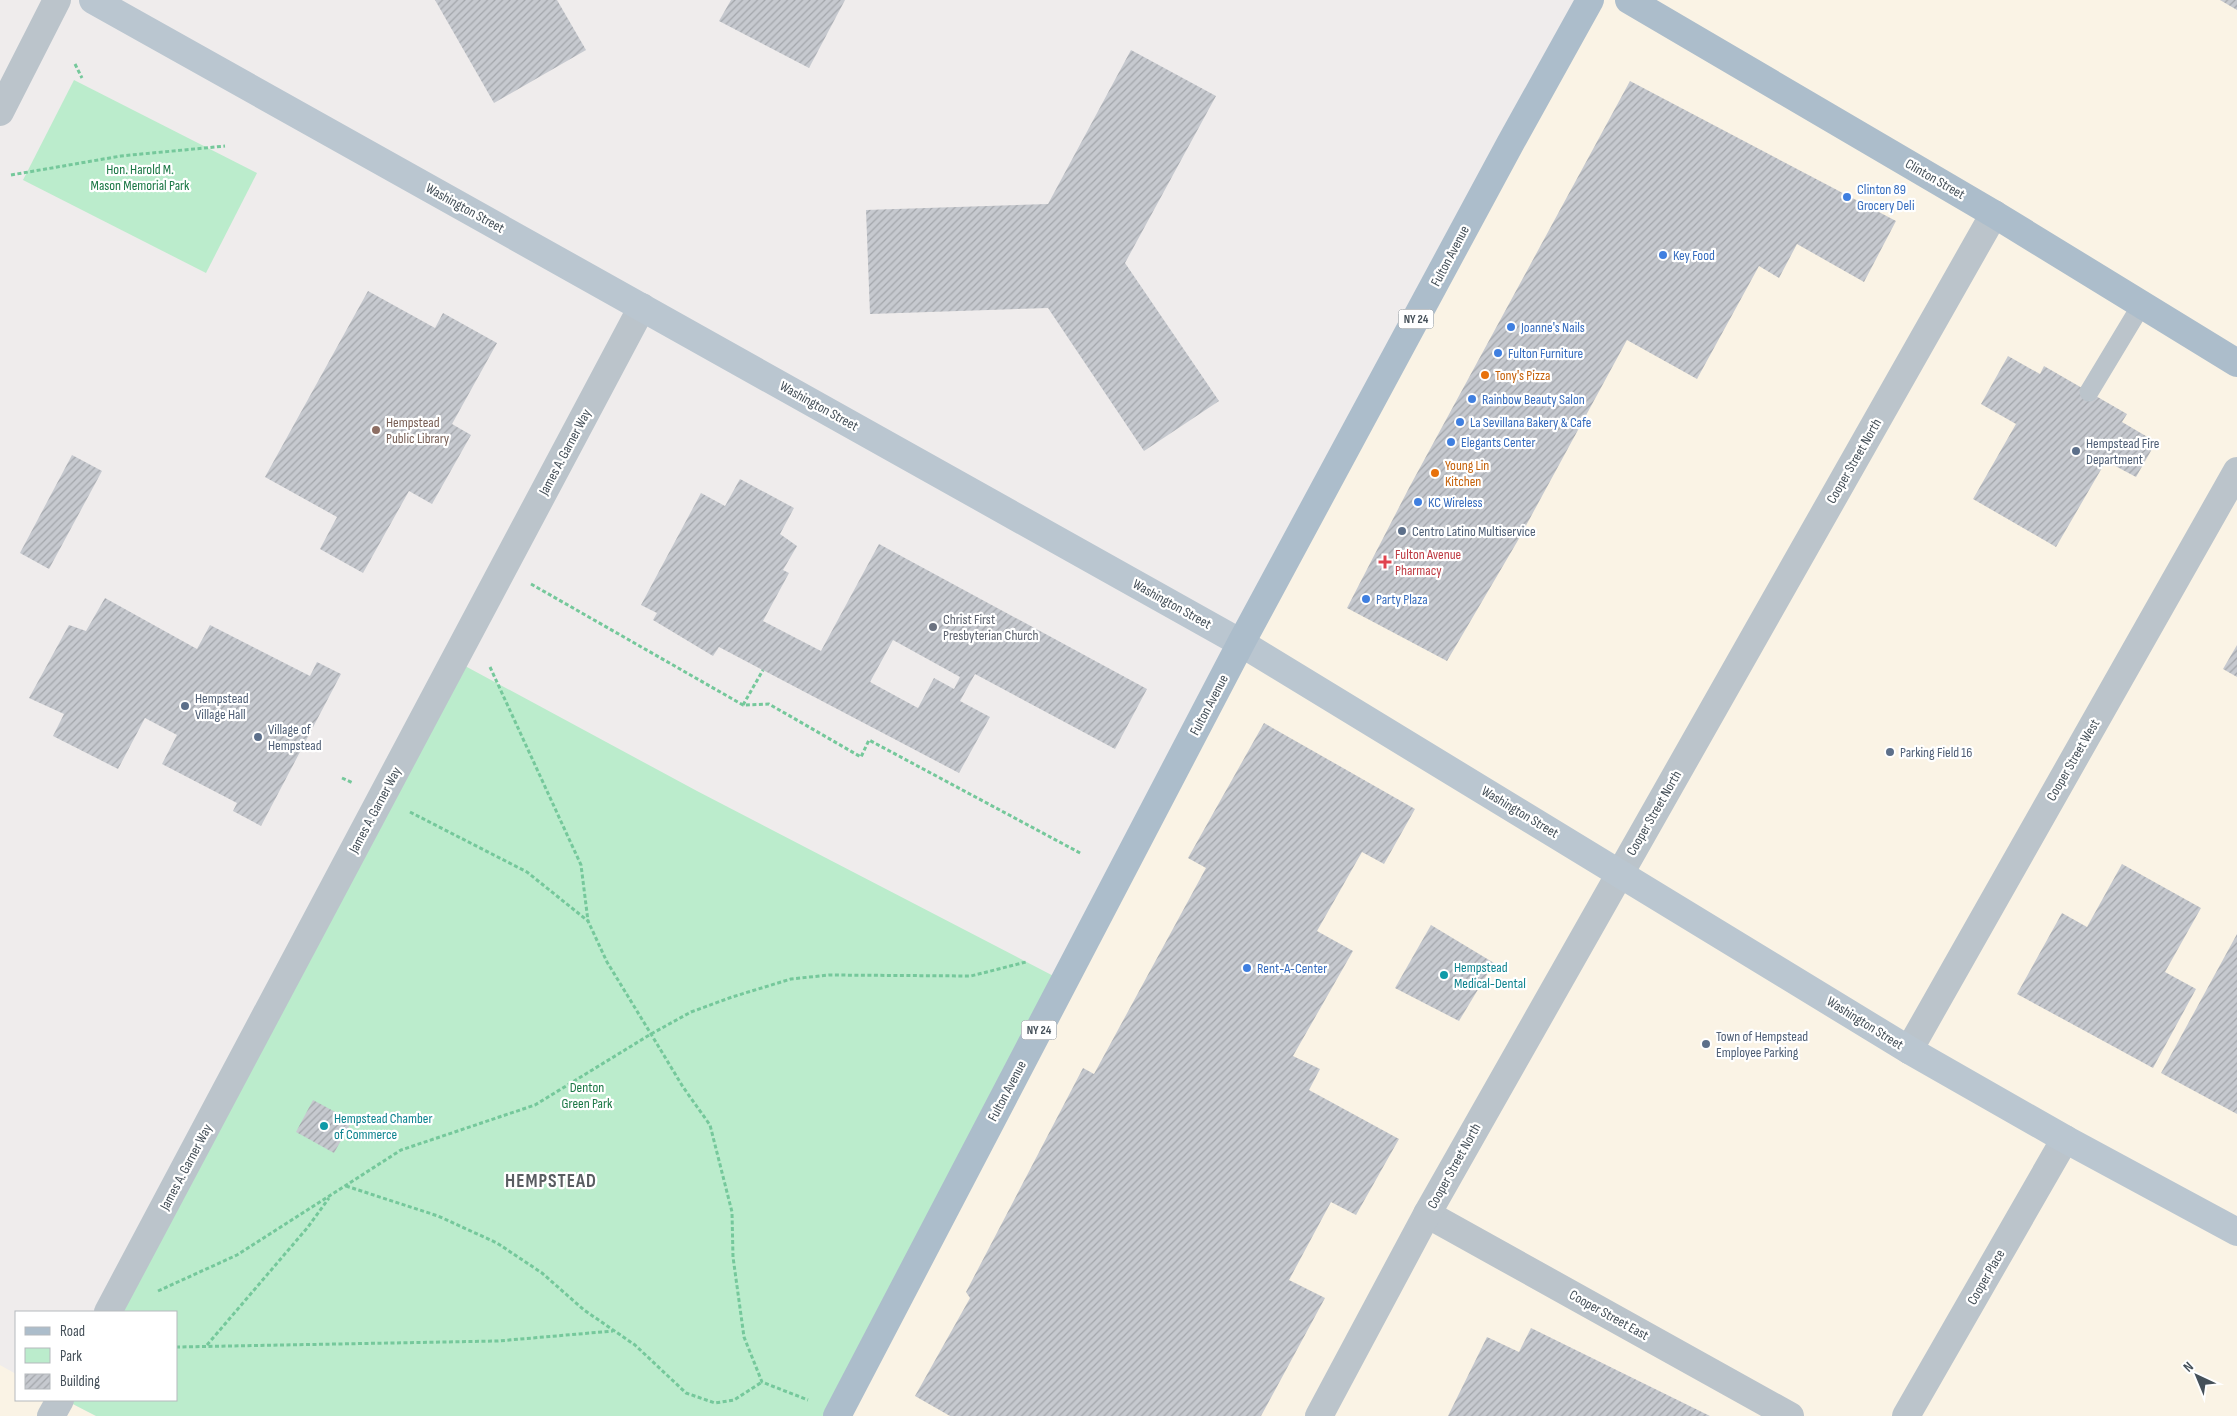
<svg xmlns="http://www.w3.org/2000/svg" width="2237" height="1416" font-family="'Sofia Sans Condensed',sans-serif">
  <defs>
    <pattern id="building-hatch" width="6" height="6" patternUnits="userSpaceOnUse" patternTransform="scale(1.25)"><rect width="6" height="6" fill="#c6c9cf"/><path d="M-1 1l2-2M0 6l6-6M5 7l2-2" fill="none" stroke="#a3a6ab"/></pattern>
  </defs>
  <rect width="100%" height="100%" fill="#efecec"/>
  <g fill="#faf3e5">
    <polygon points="1590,0 2237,0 2237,1416 840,1416"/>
    <polygon points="0,1365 16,1374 16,1400 65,1400 96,1416 0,1416"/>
  </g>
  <g fill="#bbeccc">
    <polygon points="74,80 257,173 206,273 23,180"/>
    <polygon points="454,660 697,791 1065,982 838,1416 96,1416 65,1400 176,1400 176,1312 109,1312"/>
  </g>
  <g fill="url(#building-hatch)" fill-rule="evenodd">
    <polygon points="435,0 557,0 586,50 494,103"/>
    <polygon points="731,0 845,0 809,68 719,21"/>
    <polygon points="2220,0 2237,0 2237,10"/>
    <polygon points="1131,50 1216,96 1125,263 1219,401 1144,451 1048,308 870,314 866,210 1048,204"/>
    <polygon points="1630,81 1896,221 1864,282 1797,244 1779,278 1759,266 1697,379 1627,340 1517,542 1447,661 1347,608 1410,486"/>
    <polygon points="368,291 435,328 443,313 497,343 452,424 471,435 432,504 409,491 363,573 320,549 337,517 265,477"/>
    <polygon points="2008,356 2040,374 2044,366 2127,414 2122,422 2156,442 2136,477 2106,461 2056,547 1973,499 2016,424 1981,404"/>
    <polygon points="72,455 102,471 49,569 20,553"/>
    <path d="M740,479L794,508L780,534L797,546L783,570L789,573L763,621L821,651L879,544L1147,689L1115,749L975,674L960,701L990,717L959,773L719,647L713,656L653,620L657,613L641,605L701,493L725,506ZM893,640L960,677L954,689L934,678L918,708L870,682Z"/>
    <polygon points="105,598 197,649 210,625 310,676 317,662 341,674 261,826 233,811 237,803 162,764 177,735 145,718 118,769 53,736 64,714 29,698 69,625 86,631"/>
    <polygon points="2237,645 2237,677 2223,669"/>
    <polygon points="1264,723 1415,809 1384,864 1362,852 1317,931 1353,951 1293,1056 1320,1069 1309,1090 1399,1139 1356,1215 1331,1202 1289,1280 1325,1298 1261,1416 950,1416 915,1396 970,1298 966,1292 1083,1068 1094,1074 1206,868 1188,858"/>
    <polygon points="2122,864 2201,908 2165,972 2196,989 2153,1068 2017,994 2062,913 2087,927"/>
    <polygon points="1431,925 1494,963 1459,1021 1395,988"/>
    <polygon points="2237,934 2237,1114 2161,1073"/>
    <polygon points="313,1100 352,1121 334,1153 296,1132"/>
    <polygon points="1531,1328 1710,1416 1448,1416 1487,1337 1519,1352"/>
  </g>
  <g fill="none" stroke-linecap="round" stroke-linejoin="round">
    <g stroke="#75c89b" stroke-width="3" stroke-dasharray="4 2.5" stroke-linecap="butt">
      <polyline points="75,64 82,78"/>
      <polyline points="11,175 121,156 225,146"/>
      <polyline points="531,584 743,705 769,704 861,757 869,740 1082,854"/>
      <polyline points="490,667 581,865 588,921"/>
      <polyline points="743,705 763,670"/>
      <polyline points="342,778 353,783"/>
      <polyline points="410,812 527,872 588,921 607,962 651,1034 683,1087 710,1125 732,1212 733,1257 744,1337 762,1382 808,1400"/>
      <polyline points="346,1186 438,1216 497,1243 542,1273 584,1310 635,1345 686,1393 715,1403 734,1400 762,1382"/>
      <polyline points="158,1291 237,1255 401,1150 535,1105 651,1034 691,1012 732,997 791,979 829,975 971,976 1026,962"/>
      <polyline points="207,1345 308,1227 329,1198"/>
      <polyline points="176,1347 498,1341 613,1331"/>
    </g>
    <polyline stroke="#bbc4cb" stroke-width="19" points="2089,392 2142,304"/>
    <g stroke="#bbc4cb" stroke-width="28">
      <polyline points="1909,1050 2237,471"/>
      <polyline points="1427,1214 1790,1416"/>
      <polyline points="108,1312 642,307"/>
      <polyline points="51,1416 60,1400"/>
      <polyline points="1319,1416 1427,1214 1994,214"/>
      <polyline points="1906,1416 2065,1139"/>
    </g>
    <polyline stroke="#bbc4cb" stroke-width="28" points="0,112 57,0"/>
    <polyline stroke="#bac6d0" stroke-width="28" points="93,0 1241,643 1909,1050 2065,1139 2237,1232"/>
    <g stroke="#acbdcb" stroke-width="28">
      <polyline points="1629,0 1994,214 2237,363"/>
      <polyline points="837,1416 1241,643 1510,144 1590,0"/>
    </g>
  </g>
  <g fill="#3f7fe0" stroke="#fff" stroke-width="2">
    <circle cx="1847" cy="197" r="5"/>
    <circle cx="1663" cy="255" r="5"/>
    <circle cx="1511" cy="327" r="5"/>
    <circle cx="1498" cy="353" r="5"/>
    <circle cx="1472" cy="399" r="5"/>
    <circle cx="1460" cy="422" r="5"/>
    <circle cx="1451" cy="442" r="5"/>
    <circle cx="1418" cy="502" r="5"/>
    <circle cx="1366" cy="599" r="5"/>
    <circle cx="1247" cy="968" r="5"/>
  </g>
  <g fill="#e8710a" stroke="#fff" stroke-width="2">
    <circle cx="1485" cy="375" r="5"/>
    <circle cx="1435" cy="473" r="5"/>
  </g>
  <circle fill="#8d6e63" stroke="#fff" stroke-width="2" cx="376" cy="430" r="5"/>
  <g fill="#5c6f8a" stroke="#fff" stroke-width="2">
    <circle cx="2076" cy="451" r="5"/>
    <circle cx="1402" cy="531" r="5"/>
    <circle cx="185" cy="706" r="5"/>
    <circle cx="258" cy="737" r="5"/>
    <circle cx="1890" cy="752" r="5"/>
    <circle cx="1706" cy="1044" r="5"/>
  </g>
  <path fill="#e0444e" stroke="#fff" stroke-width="2" d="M1382.5 554.5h5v5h5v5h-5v5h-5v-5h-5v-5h5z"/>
  <circle fill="#6b7280" stroke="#fff" stroke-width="2" cx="933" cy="627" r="5"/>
  <g fill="#0f9aa8" stroke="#fff" stroke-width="2">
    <circle cx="1444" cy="975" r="5"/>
    <circle cx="324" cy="1126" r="5"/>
  </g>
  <g text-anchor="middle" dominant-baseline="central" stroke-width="4.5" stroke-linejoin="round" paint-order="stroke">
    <g fill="#fff" stroke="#7d848b" stroke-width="1">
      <rect x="1398.5" y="309.5" width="35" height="19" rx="4"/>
      <rect x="1021.5" y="1020.5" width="35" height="19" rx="4"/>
    </g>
    <g font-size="12" font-weight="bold" fill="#455059">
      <text x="1416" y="319">NY 24</text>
      <text x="1039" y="1030">NY 24</text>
    </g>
    <g font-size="14" fill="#1a7644" stroke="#fff">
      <text x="140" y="169">Hon. Harold M.<tspan x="140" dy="16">Mason Memorial Park</tspan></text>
      <text x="587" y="1087">Denton<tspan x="587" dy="16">Green Park</tspan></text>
    </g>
    <g font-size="14" fill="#455059" stroke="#fff">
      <text transform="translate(1935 179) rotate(30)">Clinton Street</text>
      <text transform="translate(465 208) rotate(29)">Washington Street</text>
      <text transform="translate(1450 256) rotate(-62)">Fulton Avenue</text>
      <text transform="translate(819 406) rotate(29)">Washington Street</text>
      <text transform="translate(565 452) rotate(-62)">James A. Garner Way</text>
      <text transform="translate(1854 461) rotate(-60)">Cooper Street North</text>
      <text transform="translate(1172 604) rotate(29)">Washington Street</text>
      <text transform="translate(1209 705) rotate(-62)">Fulton Avenue</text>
      <text transform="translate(2073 760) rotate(-60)">Cooper Street West</text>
      <text transform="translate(375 810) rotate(-62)">James A. Garner Way</text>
      <text transform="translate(1520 812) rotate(31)">Washington Street</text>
      <text transform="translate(1654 813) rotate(-60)">Cooper Street North</text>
      <text transform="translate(1865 1023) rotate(32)">Washington Street</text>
      <text transform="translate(1007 1091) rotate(-62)">Fulton Avenue</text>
      <text transform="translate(1454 1166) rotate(-61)">Cooper Street North</text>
      <text transform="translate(186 1167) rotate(-62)">James A. Garner Way</text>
      <text transform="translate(1986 1277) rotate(-60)">Cooper Place</text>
      <text transform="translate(1609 1315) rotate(29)">Cooper Street East</text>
    </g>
    <g font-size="14" fill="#366cbe" stroke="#fff" text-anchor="start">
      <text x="1857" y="189">Clinton 89<tspan x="1857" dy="16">Grocery Deli</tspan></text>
      <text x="1673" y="255">Key Food</text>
      <text x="1521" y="327">Joanne's Nails</text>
      <text x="1508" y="353">Fulton Furniture</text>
      <text x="1482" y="399">Rainbow Beauty Salon</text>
      <text x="1470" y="422">La Sevillana Bakery &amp; Cafe</text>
      <text x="1461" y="442">Elegants Center</text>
      <text x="1428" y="502">KC Wireless</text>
      <text x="1376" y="599">Party Plaza</text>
      <text x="1257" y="968">Rent-A-Center</text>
    </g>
    <g font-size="14" fill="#c56008" stroke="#fff" text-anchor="start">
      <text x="1495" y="375">Tony's Pizza</text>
      <text x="1445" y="465">Young Lin<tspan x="1445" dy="16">Kitchen</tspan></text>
    </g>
    <g font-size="14" fill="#785e54" stroke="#fff" text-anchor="start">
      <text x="386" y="422">Hempstead<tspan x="386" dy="16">Public Library</tspan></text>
    </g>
    <g font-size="14" fill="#4e5e75" stroke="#fff" text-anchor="start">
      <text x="2086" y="443">Hempstead Fire<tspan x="2086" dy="16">Department</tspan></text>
      <text x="1412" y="531">Centro Latino Multiservice</text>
      <text x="195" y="698">Hempstead<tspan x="195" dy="16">Village Hall</tspan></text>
      <text x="268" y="729">Village of<tspan x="268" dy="16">Hempstead</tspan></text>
      <text x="1900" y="752">Parking Field 16</text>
      <text x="1716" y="1036">Town of Hempstead<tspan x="1716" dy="16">Employee Parking</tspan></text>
    </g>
    <g font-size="14" fill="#be3a42" stroke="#fff" text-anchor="start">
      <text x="1395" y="554">Fulton Avenue<tspan x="1395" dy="16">Pharmacy</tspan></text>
    </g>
    <g font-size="14" fill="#5b616d" stroke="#fff" text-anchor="start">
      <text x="943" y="619">Christ First<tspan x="943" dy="16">Presbyterian Church</tspan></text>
    </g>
    <g font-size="14" fill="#0d838f" stroke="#fff" text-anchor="start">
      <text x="1454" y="967">Hempstead<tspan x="1454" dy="16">Medical-Dental</tspan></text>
      <text x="334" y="1118">Hempstead Chamber<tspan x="334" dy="16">of Commerce</tspan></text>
    </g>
    <g font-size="19" font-weight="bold" letter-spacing="1" fill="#595d61" stroke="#fff">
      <text x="551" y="1181">HEMPSTEAD</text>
    </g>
  </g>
  <rect x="15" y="1311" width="162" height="90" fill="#ffffff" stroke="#b5b9bd"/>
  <rect x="25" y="1327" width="25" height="8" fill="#acbdcb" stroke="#b5b9bd"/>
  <text x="60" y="1336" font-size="15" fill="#455059">Road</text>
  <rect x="25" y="1348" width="25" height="15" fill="#bbeccc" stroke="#b5b9bd"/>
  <text x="60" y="1361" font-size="15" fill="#455059">Park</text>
  <rect x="25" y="1374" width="25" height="15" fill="url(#building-hatch)" stroke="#b5b9bd"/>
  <text x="60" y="1386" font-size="15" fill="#455059">Building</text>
  <g transform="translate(2197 1376) rotate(316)" stroke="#ffffff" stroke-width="4" paint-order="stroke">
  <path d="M0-4L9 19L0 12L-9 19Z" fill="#455059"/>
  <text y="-8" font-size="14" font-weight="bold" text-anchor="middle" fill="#455059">N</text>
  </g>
</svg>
